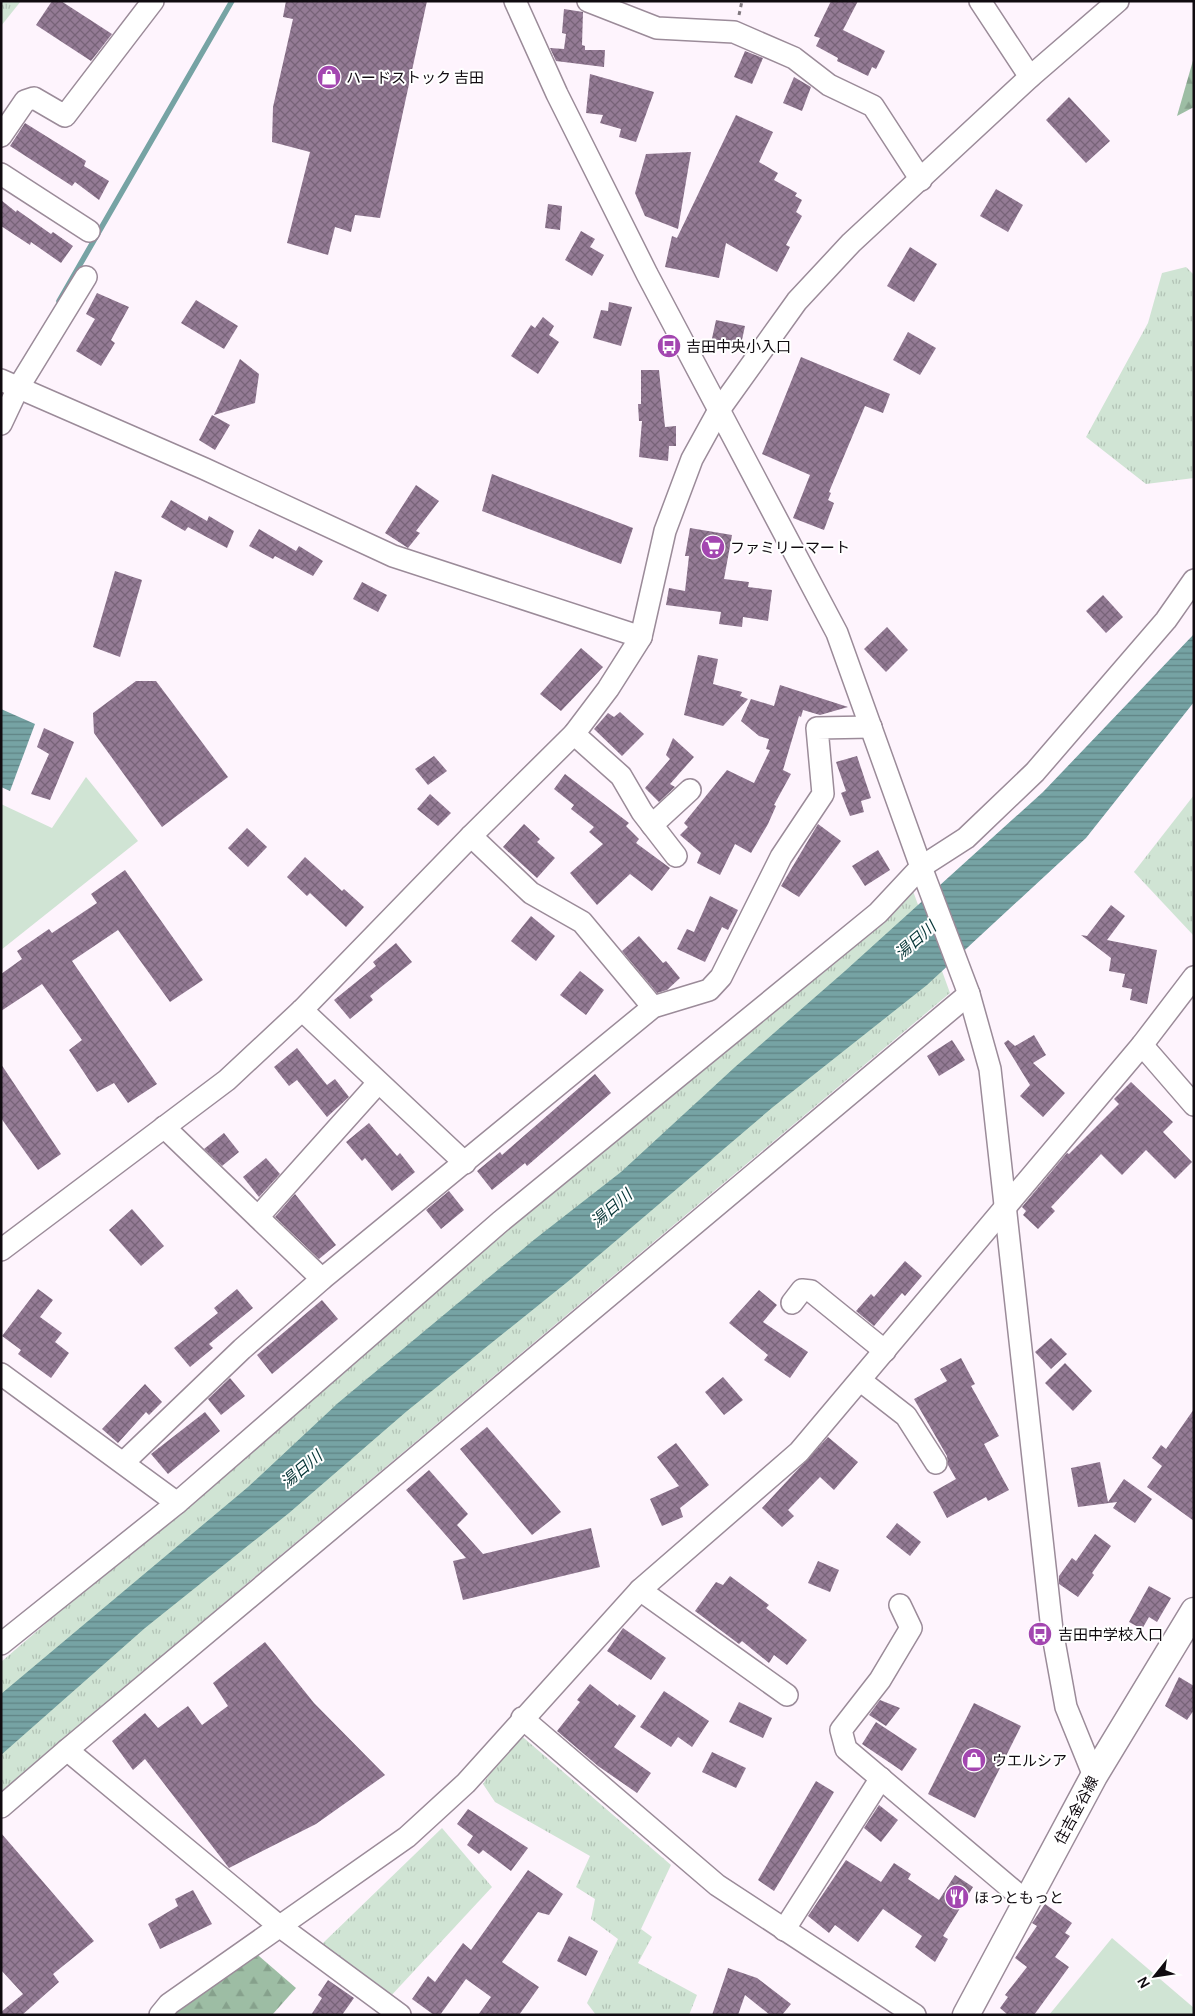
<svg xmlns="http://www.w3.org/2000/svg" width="1195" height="2016" font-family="Manrope,'Noto Sans JP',sans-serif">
  <defs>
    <pattern id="grass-tufts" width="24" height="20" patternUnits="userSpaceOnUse" patternTransform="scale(1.25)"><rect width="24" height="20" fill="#d0e4d4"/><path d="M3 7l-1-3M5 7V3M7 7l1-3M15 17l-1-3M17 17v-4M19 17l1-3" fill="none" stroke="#b2c2b5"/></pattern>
    <pattern id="forest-firs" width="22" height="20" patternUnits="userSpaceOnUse" patternTransform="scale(1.25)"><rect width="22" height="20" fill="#9dbda4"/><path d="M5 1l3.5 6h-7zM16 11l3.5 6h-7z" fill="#86a18c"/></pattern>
    <pattern id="water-rules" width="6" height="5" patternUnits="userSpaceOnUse" patternTransform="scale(1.25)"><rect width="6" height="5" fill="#76a3a4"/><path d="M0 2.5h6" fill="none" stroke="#5f8384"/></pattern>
    <pattern id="building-cross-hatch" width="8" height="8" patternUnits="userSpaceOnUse" patternTransform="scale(1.25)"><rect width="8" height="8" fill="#947b95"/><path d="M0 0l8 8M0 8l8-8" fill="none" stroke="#776378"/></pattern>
  </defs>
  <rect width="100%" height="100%" fill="#fef4fd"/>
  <g fill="url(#grass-tufts)">
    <polygon points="1,1 21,1 1,26"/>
    <polygon points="1186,267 1194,275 1194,478 1146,484 1086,437 1148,323 1162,273"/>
    <polygon points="1194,795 1194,936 1134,872"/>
    <polygon points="913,891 950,993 257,1575 1,1794 1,1662 193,1497 500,1222"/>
    <polygon points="517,1732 671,1865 641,1929 652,1937 638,1963 697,1995 689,2015 596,2015 587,2003 618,1939 591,1919 595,1899 576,1887 590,1856 495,1802 483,1784"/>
    <polygon points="442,1828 492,1887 388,1999 322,1944"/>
  </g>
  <g fill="url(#forest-firs)">
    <polygon points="1194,57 1194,107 1177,116"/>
    <polygon points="253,1951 296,1988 272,2015 172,2015"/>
  </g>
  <g fill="#d0e4d4">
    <polygon points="86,777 138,841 1,950 1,804 52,828"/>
    <polygon points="1112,1938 1194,2008 1194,2014 1049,2015"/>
  </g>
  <g fill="url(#water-rules)">
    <polygon points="1194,634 1194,702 1086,838 927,985 773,1107 571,1279 407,1411 289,1513 145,1628 1,1755 1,1694 248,1487 338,1403 535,1239 621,1172 735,1067 845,971 1043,792"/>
    <polygon points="1,709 35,724 10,791 1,787"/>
  </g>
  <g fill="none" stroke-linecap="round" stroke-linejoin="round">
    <polyline stroke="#76a3a4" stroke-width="5.5" points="59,301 232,1"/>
  </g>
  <g fill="url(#building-cross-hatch)">
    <polygon points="52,1 61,1 112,34 91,61 36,25"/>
    <polygon points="286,1 427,1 380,218 355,215 351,232 335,227 328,255 287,243 310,152 272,142 273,107 293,19 283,17"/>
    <polygon points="831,1 858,1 843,30 885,51 876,69 872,67 868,76 837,61 838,58 816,46 820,38 814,36"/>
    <polygon points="564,9 583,12 582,45 585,46 585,50 605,50 604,67 556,61 550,48 564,49 566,34 562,33"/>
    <polygon points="745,51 763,58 752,84 734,77"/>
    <polygon points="590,74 654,92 636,142 619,137 621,129 600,123 603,115 586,113"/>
    <polygon points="794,77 811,87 802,111 783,103"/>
    <polygon points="1069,97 1110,141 1086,163 1046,120"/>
    <polygon points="736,115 773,132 759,162 778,173 774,180 797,193 795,196 802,200 796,212 802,216 786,245 790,247 777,272 726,243 719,278 665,267 672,236 677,238"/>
    <polygon points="25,123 86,161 84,166 109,181 99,200 75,182 72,186 10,146"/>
    <polygon points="691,152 678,229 645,216 635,193 646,154"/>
    <polygon points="996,189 1023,205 1008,232 980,216"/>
    <polygon points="1,200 16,212 17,210 51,234 53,232 73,246 61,263 31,242 30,245 1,226"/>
    <polygon points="548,204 562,206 560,230 545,228"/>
    <polygon points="581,231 595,239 590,247 604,255 592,276 565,260"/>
    <polygon points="910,247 937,264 914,302 887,286"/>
    <polygon points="97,293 129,307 111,340 115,343 101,366 76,351 95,319 86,314"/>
    <polygon points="196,300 238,326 224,349 181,323"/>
    <polygon points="609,302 632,307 621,346 593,338 601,310 608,311"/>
    <polygon points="543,317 554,326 549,335 559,342 538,374 511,356 531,325 535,328"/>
    <polygon points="716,320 745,326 740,349 711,343"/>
    <polygon points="908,332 936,348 920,375 893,360"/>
    <polygon points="801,357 890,394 883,413 865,406 829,492 831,493 828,500 834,503 824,530 793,518 810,475 762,454"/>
    <polygon points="240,359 259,374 255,403 214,415"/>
    <polygon points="641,370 659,370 665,427 676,426 676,446 669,446 668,461 639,457 642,421 639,421 638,404 641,404"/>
    <polygon points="212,415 230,425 215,450 199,440"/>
    <polygon points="492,474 633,528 621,564 482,511"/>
    <polygon points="416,485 439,501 416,531 420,533 408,548 385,533"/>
    <polygon points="171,500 207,521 209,516 234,531 227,548 188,527 185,531 161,517"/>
    <polygon points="690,528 732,535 724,579 749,582 748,587 772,590 768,621 743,617 742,627 719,624 721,612 666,605 669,588 685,591 689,556 685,556"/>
    <polygon points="259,529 296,551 299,546 323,561 313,576 275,556 273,559 249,546"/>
    <polygon points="115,571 142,580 120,657 93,647"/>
    <polygon points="362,582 387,595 378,612 353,599"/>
    <polygon points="1103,595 1123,617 1106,633 1086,611"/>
    <polygon points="887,627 908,650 886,672 864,649"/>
    <polygon points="581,648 603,667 561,711 540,694"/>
    <polygon points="698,655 718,659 713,684 742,692 740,696 748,699 723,726 684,715"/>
    <polygon points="136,681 156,681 228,777 162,827 94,733 93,713"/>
    <polygon points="780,685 848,707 820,715 803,710 801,717 799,716 783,770 791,774 774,805 776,806 768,824 751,853 735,844 720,875 697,863 701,853 680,835 688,827 684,823 727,770 754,783 770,750 766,749 769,739 759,736 741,721 751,699 774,706"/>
    <polygon points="620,712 644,734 622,756 594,729 608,713 614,717"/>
    <polygon points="44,728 74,742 50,800 31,794 49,754 37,747"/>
    <polygon points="673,738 694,757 670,784 675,787 659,802 645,788 670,759 666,755"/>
    <polygon points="434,756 447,771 428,785 415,769"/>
    <polygon points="857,756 871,798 861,801 864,812 850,816 841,793 846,791 836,762"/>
    <polygon points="565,774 629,823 626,826 639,839 636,843 670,868 652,891 630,874 597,905 570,873 603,844 589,832 594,827 571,809 574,805 554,789"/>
    <polygon points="430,794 451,813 438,826 417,809"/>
    <polygon points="524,824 540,839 537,842 555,858 537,878 503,847"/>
    <polygon points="818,824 841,841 799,897 781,886"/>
    <polygon points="247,828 267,847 248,867 228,848"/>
    <polygon points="878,850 890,870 865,886 852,866"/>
    <polygon points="305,857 342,891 344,889 364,907 346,927 310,893 307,896 287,877"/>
    <polygon points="125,870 203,980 170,1002 118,930 72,961 157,1084 128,1103 114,1083 97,1092 69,1050 82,1040 42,984 1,1011 1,974 22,959 17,951 49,929 52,933 97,903 91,894"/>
    <polygon points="710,896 738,910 728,930 722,927 705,962 677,949 687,929 694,932"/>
    <polygon points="1111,905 1125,916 1107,940 1157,950 1147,1004 1130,1000 1132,989 1122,987 1125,974 1109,971 1111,958 1081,935 1087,936"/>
    <polygon points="531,916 555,936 536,961 511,941"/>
    <polygon points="639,936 663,963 666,961 680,978 667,990 657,993 622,951"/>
    <polygon points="396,943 412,962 370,996 373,1000 350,1019 334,1000 376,966 373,962"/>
    <polygon points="580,971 604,990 586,1015 560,995"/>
    <polygon points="1034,1035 1046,1055 1033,1063 1065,1093 1043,1117 1020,1096 1030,1085 1004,1043 1008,1040 1015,1046"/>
    <polygon points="952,1040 965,1060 939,1076 927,1056"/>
    <polygon points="297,1048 327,1085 335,1079 349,1097 327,1117 297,1080 289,1086 274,1067"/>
    <polygon points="1,1064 61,1154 38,1170 1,1118"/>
    <polygon points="595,1074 611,1093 527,1166 525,1163 492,1190 477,1171 500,1152 502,1155"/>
    <polygon points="1131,1082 1173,1122 1163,1132 1192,1162 1175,1179 1146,1150 1122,1175 1101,1154 1051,1207 1055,1211 1038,1229 1023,1215 1026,1211 1022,1207 1067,1153 1069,1154 1119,1104 1114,1099"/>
    <polygon points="369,1123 397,1156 400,1153 415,1172 392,1191 365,1158 362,1161 346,1142"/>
    <polygon points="224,1133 239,1152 222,1166 204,1149"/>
    <polygon points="266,1158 280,1174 259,1197 243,1177"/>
    <polygon points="449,1191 464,1210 441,1229 426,1210"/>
    <polygon points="295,1194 336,1245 319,1259 275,1217"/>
    <polygon points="132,1209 164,1246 141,1266 109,1230"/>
    <polygon points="905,1261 922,1276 905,1296 902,1293 874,1326 856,1311 871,1294 874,1297"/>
    <polygon points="38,1289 53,1300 40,1317 62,1333 55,1342 69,1353 51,1378 18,1354 21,1350 2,1336"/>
    <polygon points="237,1289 253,1308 209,1344 213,1348 190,1367 174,1348 218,1313 214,1308"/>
    <polygon points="759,1290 777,1305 763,1322 808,1352 790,1378 764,1360 768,1355 729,1323"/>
    <polygon points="322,1300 338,1319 272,1374 257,1355"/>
    <polygon points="1051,1338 1067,1354 1051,1369 1035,1352"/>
    <polygon points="961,1358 975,1384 971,1386 999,1436 984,1444 1009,1490 988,1501 986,1497 947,1518 933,1492 956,1479 948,1465 947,1456 914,1399 947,1381 940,1369"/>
    <polygon points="1065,1363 1092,1391 1073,1411 1045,1383"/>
    <polygon points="723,1377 743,1400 724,1415 705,1392"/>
    <polygon points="230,1378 245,1396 221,1415 208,1399"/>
    <polygon points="145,1384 162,1402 149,1415 146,1412 118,1443 102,1429"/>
    <polygon points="1194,1409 1194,1521 1147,1487 1162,1466 1152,1458 1161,1445 1166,1449"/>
    <polygon points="205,1412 220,1431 168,1474 151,1454"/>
    <polygon points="487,1427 561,1512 532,1535 460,1449"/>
    <polygon points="828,1437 858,1462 834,1490 820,1477 788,1510 794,1516 782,1527 762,1508"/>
    <polygon points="676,1443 709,1485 680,1508 683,1517 662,1526 650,1499 679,1486 657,1457"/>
    <polygon points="1100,1462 1108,1502 1124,1479 1152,1499 1135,1523 1113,1508 1117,1502 1078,1507 1071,1468"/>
    <polygon points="429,1470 468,1514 457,1525 483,1554 591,1528 600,1567 463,1600 453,1561 466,1558 406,1490"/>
    <polygon points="897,1523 921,1542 910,1556 886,1537"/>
    <polygon points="1095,1534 1111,1546 1092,1573 1094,1575 1078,1597 1059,1584 1059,1576 1072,1558 1076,1561"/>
    <polygon points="818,1561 839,1570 830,1592 808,1583"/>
    <polygon points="730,1576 769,1605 766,1608 807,1640 787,1665 774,1655 769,1663 742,1641 739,1644 695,1611 716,1582 723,1585"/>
    <polygon points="1149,1586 1171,1598 1157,1622 1149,1617 1142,1629 1129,1622"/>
    <polygon points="623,1628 666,1658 651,1680 607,1651"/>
    <polygon points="265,1642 314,1703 385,1775 316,1824 229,1868 145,1759 133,1770 112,1741 145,1713 158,1728 188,1706 202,1725 228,1706 213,1683"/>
    <polygon points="1179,1677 1194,1686 1194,1710 1187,1720 1165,1706"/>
    <polygon points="590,1684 618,1706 619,1704 636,1716 614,1747 651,1773 637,1793 598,1766 557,1731 580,1702 577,1700"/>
    <polygon points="664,1691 709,1721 692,1747 678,1737 671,1747 640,1727"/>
    <polygon points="880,1700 900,1708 886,1726 869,1715"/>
    <polygon points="739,1702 772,1718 763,1738 729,1722"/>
    <polygon points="974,1703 1021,1726 975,1818 928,1794"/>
    <polygon points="876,1722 917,1749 902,1771 862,1744"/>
    <polygon points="712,1752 746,1768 736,1788 702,1772"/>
    <polygon points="816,1781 834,1792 774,1891 758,1880"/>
    <polygon points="879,1805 898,1820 881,1842 864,1828"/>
    <polygon points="468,1809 528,1848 511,1871 483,1850 479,1854 467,1845 473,1836 457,1824"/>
    <polygon points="1,1833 94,1941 53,1974 59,1982 22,2015 1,2015 1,2012 23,1994 1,1970"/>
    <polygon points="846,1860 881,1882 894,1863 911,1874 908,1879 939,1900 955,1875 973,1887 943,1936 948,1939 935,1962 915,1947 922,1936 883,1909 858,1942 835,1925 829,1933 808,1916"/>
    <polygon points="528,1870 563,1894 549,1915 538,1912 502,1962 539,1987 519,2015 478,2015 491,1997 466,1979 440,2015 434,2015 412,1999 428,1976 435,1982 463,1943 471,1950"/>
    <polygon points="193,1890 212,1924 160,1949 148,1924 178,1906 175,1899"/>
    <polygon points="1045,1904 1072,1923 1065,1933 1070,1936 1055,1957 1069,1967 1034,2015 1008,2015 1000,2008 1008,1997 1005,1995 1027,1967 1015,1958 1037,1926 1032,1923"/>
    <polygon points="569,1936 598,1951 586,1976 557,1961"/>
    <polygon points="728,1968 757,1978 791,2004 782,2015 770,2015 745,1995 738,2015 712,2015"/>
    <polygon points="328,1980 354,1998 342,2015 311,2015 322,1998 318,1995"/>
  </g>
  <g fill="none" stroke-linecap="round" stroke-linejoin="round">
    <g stroke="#9b8b99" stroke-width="24">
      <g id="minor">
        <polyline points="515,1 557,94 647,274 837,633 921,867 969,994 990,1069 1052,1630 1066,1707 1094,1776"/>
        <polyline points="588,1 657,28 734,32 794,58 829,85 873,106 921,180"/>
        <polyline points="980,1 1030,77"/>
        <polyline points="1,136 25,101 34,98 65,116 153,1"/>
        <polyline points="1,174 89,231"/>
        <polyline points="1,380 205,469 393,556 641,637"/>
        <polyline points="1,424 18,388 86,277"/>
        <polyline points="574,734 621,776 642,812 676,856"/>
        <polyline points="652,825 690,790"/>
        <polyline points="471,836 531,893 582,922 653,1007"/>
        <polyline points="302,1010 465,1163"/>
        <polyline points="1142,1045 1194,1105"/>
        <polyline points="164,1127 322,1279"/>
        <polyline points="258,1217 378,1083"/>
        <polyline points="1,1250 227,1080 302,1010 471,836 574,734 608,689 641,637 665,531 692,459 719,410 797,301 851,243 1030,77 1118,1"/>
        <polyline points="792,1303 802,1290 811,1291 885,1351"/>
        <polyline points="1,1374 177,1503"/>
        <polyline points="861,1381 906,1416 936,1463"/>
        <polyline points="124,1462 242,1349 322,1279 653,1007 709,990 721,977 781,857 823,794 817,728 871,727"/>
        <polyline points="640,1590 787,1695"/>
        <polyline points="900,1605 911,1628 880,1680 841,1730 846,1749 1027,1902"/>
        <polyline points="1,1644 177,1503 500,1222 878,913 921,867 966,838 1035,772 1166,620 1194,580"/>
        <polyline points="522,1718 717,1885 915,2015"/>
        <polyline points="67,1750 278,1925 400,2015"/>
        <polyline points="1,1807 67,1750 969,994"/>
        <polyline points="784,1930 881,1778"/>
        <polyline points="160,2015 169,2004 407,1837 466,1783 640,1590 799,1452 1142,1045 1194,977"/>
      </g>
    </g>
    <g stroke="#9b8b99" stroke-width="29">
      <polyline id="major" points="966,2015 1094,1776 1194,1611"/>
    </g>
    <polyline stroke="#80787f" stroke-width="3" stroke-dasharray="4 4" stroke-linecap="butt" points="739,15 742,1"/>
    <use href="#minor" stroke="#fff" stroke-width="21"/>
    <use href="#major" stroke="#fff" stroke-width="26"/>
  </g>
  <defs>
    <g id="shop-disc" transform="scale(1.25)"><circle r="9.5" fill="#a346b0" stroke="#fff"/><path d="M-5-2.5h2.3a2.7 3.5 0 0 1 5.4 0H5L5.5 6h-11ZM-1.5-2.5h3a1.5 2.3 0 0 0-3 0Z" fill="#fff"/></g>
    <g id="bus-disc" transform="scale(1.25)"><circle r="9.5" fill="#a346b0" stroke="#fff"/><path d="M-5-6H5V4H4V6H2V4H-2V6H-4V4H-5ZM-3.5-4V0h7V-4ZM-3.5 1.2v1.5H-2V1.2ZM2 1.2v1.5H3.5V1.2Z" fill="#fff"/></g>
    <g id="supermarket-disc" transform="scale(1.25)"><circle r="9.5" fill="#a346b0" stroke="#fff"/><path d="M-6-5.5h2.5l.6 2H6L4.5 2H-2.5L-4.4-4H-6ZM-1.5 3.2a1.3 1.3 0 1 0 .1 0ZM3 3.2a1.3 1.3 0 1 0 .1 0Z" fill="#fff"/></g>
    <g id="restaurant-disc" transform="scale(1.25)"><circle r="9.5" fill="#a346b0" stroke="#fff"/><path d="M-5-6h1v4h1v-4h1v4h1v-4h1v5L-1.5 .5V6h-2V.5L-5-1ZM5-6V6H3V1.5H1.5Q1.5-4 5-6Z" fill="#fff"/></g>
  </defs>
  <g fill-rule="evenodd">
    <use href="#shop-disc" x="329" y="77"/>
    <use href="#bus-disc" x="669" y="346"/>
    <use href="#supermarket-disc" x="713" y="547"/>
    <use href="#bus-disc" x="1040" y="1634"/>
    <use href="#shop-disc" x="974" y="1760"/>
    <use href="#restaurant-disc" x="957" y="1897"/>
  </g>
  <g text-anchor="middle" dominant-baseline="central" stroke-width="4" stroke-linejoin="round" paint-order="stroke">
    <g font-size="15" fill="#100b10" stroke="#fff" text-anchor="start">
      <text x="346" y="77">ハードストック 吉田</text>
      <text x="686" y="346">吉田中央小入口</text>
      <text x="730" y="547">ファミリーマート</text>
      <text x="1058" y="1634">吉田中学校入口</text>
      <text x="992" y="1760">ウエルシア</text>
      <text x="974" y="1897">ほっともっと</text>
    </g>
    <g font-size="15" fill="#100b10" stroke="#fff">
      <text transform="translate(1076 1810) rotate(-62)">住吉金谷線</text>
    </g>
    <g font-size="16" font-style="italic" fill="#063536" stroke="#fff">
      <text transform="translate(915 940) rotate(-41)">湯日川</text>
      <text transform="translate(611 1208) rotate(-41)">湯日川</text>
      <text transform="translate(301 1469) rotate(-40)">湯日川</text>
    </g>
  </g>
  <rect width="1195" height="2016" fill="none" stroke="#100b10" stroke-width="5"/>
  <g transform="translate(1155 1976) rotate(240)" stroke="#ffffff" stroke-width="4" paint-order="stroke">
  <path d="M0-4L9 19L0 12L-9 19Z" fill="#100b10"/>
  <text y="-8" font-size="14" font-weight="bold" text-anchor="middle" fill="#100b10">N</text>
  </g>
</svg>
